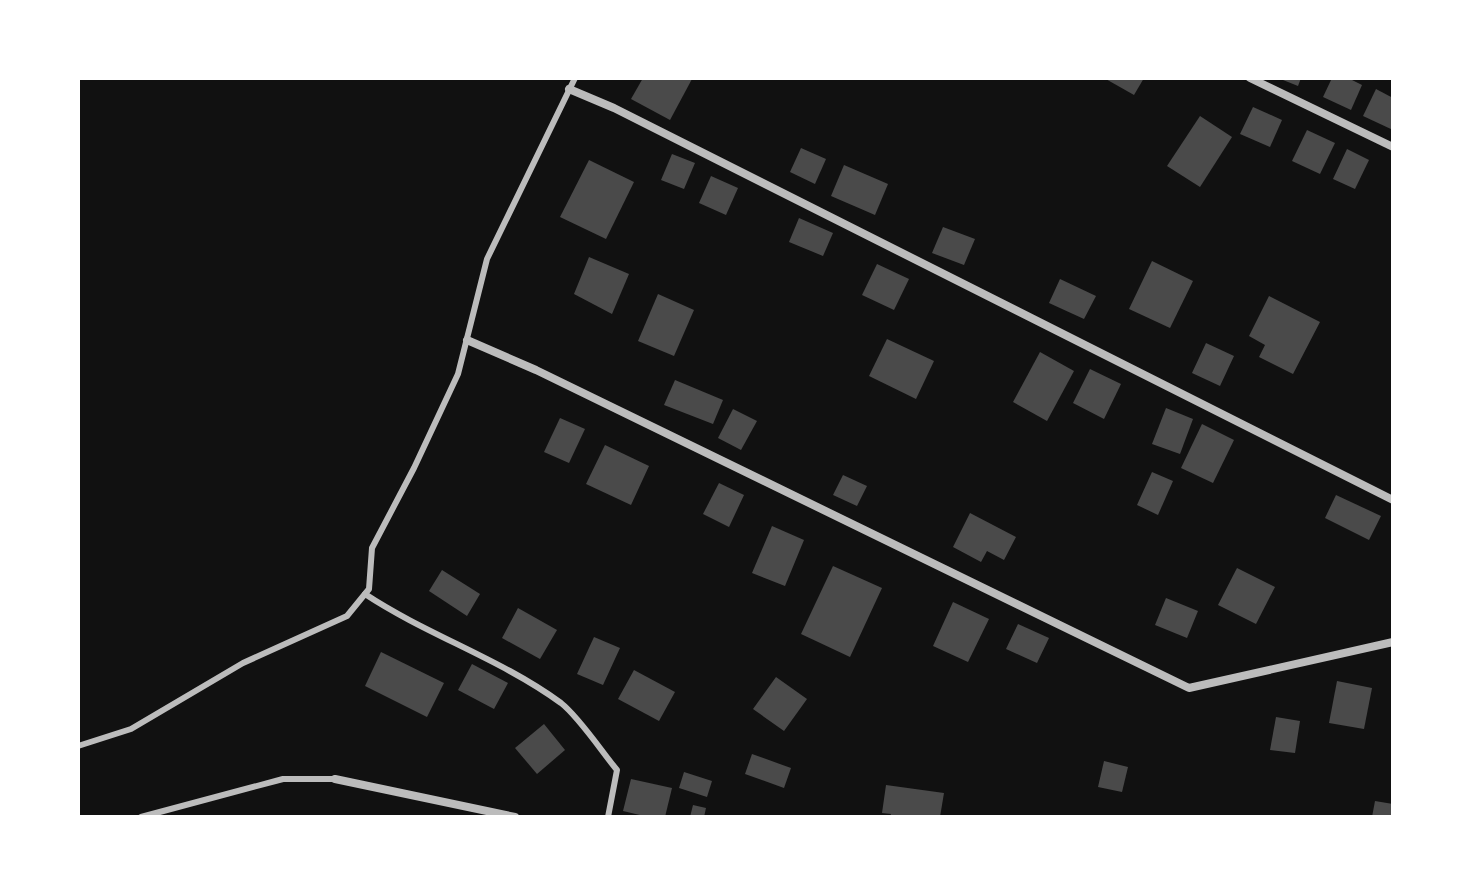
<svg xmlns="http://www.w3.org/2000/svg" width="1471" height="895" font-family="'Sofia Sans Condensed',sans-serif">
  <rect width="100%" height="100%" fill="#111"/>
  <g fill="#4a4a4a">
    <polygon points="643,78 692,79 670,120 631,99"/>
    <polygon points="1104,78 1144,78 1134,95"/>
    <polygon points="1278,78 1301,78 1298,86"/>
    <polygon points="1332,78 1348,78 1362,85 1351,110 1323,97"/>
    <polygon points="1376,89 1393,98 1393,130 1363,116"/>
    <polygon points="1253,107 1282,120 1270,147 1240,134"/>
    <polygon points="1200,116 1232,137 1200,187 1167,166"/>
    <polygon points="1307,130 1335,143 1320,174 1292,161"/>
    <polygon points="801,148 826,159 815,184 790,172"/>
    <polygon points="1347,149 1369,160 1355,189 1333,179"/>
    <polygon points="672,154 695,163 684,189 661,180"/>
    <polygon points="589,160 634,182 606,239 560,217"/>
    <polygon points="844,165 888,184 875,215 831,196"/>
    <polygon points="711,176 738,188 726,215 699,203"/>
    <polygon points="799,218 833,233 823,256 789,242"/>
    <polygon points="943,227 975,239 964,265 932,253"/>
    <polygon points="589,257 629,274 612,314 574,294"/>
    <polygon points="1152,261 1193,281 1170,328 1129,309"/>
    <polygon points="877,264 909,279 894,310 862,295"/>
    <polygon points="1060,279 1096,296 1084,319 1049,303"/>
    <polygon points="658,294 694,310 674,356 638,341"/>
    <polygon points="1269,296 1320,322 1293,374 1259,357 1265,345 1249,336"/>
    <polygon points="887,339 934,361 916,399 869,376"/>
    <polygon points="1206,343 1234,356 1220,386 1192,373"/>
    <polygon points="1040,352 1074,371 1047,421 1013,402"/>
    <polygon points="1090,369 1121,384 1104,419 1073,403"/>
    <polygon points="675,380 723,400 713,424 664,405"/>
    <polygon points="1166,408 1193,419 1180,454 1152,444"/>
    <polygon points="733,409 757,421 741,450 718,438"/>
    <polygon points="560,418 585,429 569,463 544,452"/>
    <polygon points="1202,424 1234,440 1213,483 1181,468"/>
    <polygon points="605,445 649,466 631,505 586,484"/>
    <polygon points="1152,472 1173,481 1158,515 1137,505"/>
    <polygon points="843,475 867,486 857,506 833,495"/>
    <polygon points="719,483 744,495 729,527 703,514"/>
    <polygon points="1336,495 1381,516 1369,540 1325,518"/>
    <polygon points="970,513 1016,537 1004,560 987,551 981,562 953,547"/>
    <polygon points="772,526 804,540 785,586 752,573"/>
    <polygon points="833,566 882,588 850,657 801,634"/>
    <polygon points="1237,568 1275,587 1256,624 1218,605"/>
    <polygon points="442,570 480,594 467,616 429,591"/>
    <polygon points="1166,598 1198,611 1187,638 1155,625"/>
    <polygon points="953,602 989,619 968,662 933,646"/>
    <polygon points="518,608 557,630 540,659 502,638"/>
    <polygon points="1018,624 1049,638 1037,663 1006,649"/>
    <polygon points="594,637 620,648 603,685 577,674"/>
    <polygon points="381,652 444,683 427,717 365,686"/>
    <polygon points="472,664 508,683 494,709 458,690"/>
    <polygon points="634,670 675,692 659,721 618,699"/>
    <polygon points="776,677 807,699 784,731 753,709"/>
    <polygon points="1337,681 1372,688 1364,729 1329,723"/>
    <polygon points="1276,717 1300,721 1295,753 1270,750"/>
    <polygon points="544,724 565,750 537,774 515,748"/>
    <polygon points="752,754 791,768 784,788 745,774"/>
    <polygon points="1104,761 1128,767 1122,792 1098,787"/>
    <polygon points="684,772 712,781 707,797 679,788"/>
    <polygon points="631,779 672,788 665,817 648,817 623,811"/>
    <polygon points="886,785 944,793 940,817 890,817 891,814 882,813"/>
    <polygon points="1375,801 1393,804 1393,817 1372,817"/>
    <polygon points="693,805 706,808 704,817 690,817"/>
  </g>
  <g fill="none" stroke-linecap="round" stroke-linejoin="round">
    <g stroke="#bcbcbc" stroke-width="6">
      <path d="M365,594C427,635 501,659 561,703C579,717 602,752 617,770L608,817"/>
      <polyline points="78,746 131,729 243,663 347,616 369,589 372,548 414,468 458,374 487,259 575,78"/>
      <polyline points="141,817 283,779 335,779"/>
    </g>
    <g stroke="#bcbcbc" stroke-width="8">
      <polyline points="1250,78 1393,147"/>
      <polyline points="569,89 614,108 1393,500"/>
      <polyline points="467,340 536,370 1189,688 1393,642"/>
      <polyline points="335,779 515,817"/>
    </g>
  </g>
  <rect width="1471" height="895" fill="none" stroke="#ffffff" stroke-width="160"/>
</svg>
